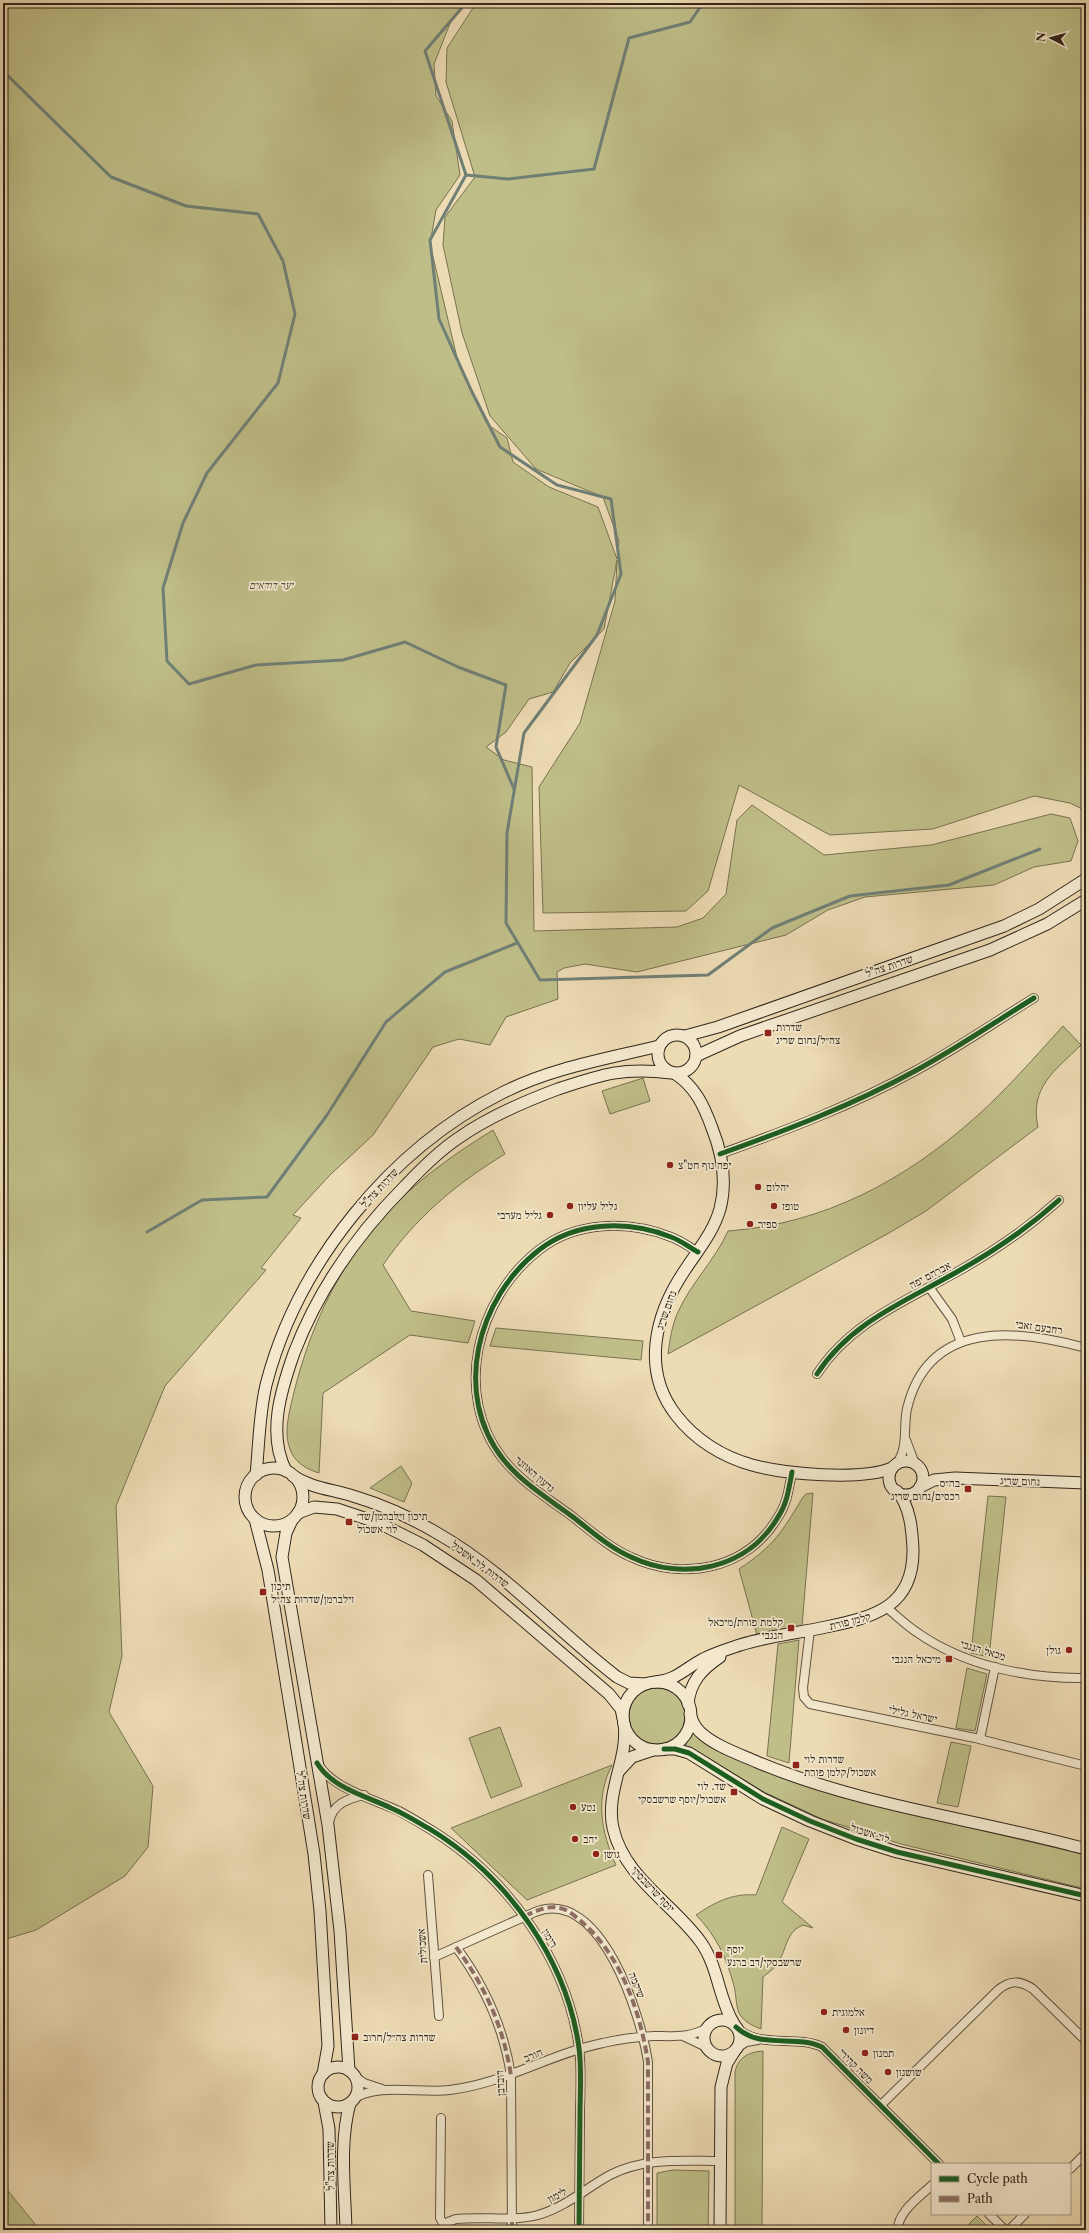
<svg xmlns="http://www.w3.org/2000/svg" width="1089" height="2233" font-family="'Libre Caslon Text','Frank Ruhl Libre',serif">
  <rect width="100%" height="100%" fill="#eddbb4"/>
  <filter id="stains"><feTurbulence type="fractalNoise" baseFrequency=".005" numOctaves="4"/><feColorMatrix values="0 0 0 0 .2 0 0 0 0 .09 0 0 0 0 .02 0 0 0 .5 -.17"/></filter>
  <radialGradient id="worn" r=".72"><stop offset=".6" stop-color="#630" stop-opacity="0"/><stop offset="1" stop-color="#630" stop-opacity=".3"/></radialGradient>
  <g fill="#bfbe88" stroke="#787252">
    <polygon points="3,3 466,3 451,21 434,64 436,96 452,121 460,175 436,210 430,244 459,366 487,424 507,438 513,462 549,487 598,507 617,559 619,541 603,497 536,469 490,416 462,333 443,245 445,217 475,177 446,82 447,48 473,8 478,3 1086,3 1086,811 1070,803 1034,796 933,829 830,835 739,785 708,891 686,911 543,913 539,787 580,723 615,601 617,560 604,629 570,663 553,692 529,699 506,732 486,747 504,760 532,767 534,931 677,927 703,918 726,894 737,820 752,805 824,855 931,845 1051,814 1070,818 1078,841 1071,861 1034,867 994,885 865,897 828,910 786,935 637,972 585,964 564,968 557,972 558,999 506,1017 490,1045 459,1039 433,1047 373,1135 330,1175 293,1215 301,1218 261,1268 266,1270 165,1386 116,1506 122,1656 109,1712 153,1786 148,1847 125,1876 36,1930 3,1940"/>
    <path d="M1063,1026L1081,1045C1056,1070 1029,1087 1038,1127L926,1211L889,1233L668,1354C670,1339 672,1325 678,1312C691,1283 715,1260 728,1231C824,1224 906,1180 977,1116C1008,1088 1035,1057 1063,1026Z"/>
    <polygon points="643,1078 650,1101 610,1114 602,1091"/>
    <path d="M493,1130L505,1154C457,1183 415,1218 383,1265L411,1311L475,1321L468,1343L410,1335L323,1393L319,1473C306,1469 294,1462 290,1449C283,1431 290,1410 294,1392C309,1332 335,1273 376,1225C409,1186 449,1157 493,1130Z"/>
    <polygon points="496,1328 643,1341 641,1360 490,1346"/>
    <polygon points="401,1466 412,1483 404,1502 370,1488"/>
    <path d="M813,1493L802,1626L757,1635L739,1569C774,1546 782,1532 803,1497L806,1494Z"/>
    <polygon points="988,1496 1006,1497 989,1657 971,1653"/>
    <polygon points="799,1640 789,1763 767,1756 778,1644"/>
    <polygon points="967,1668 987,1674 975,1731 956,1728"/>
    <circle cx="657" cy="1716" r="28"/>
    <polygon points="500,1727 522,1786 491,1798 469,1738"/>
    <polygon points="693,1731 763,1769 840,1797 1086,1855 1086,1889 901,1844 822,1819 764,1792 695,1750 685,1746"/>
    <polygon points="951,1742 971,1746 958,1807 937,1803"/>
    <path d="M612,1765C595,1798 601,1832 616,1865L527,1900L451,1828Z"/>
    <path d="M782,1827L809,1839L782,1902L813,1928L803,1925C785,1932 787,1951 777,1964C773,1970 768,1973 763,1977L761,2029C753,2026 744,2022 739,2013C736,2006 736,1994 734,1986C727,1959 716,1935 696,1915C715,1902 733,1893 756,1895Z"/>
    <path d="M763,2051L762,2230H735V2072C738,2057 749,2052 763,2051Z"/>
    <polygon points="673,2170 709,2171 708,2230 657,2230 657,2173"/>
    <polygon points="3,2185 40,2230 3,2230"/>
    <polygon points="977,2216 991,2230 963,2230"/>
  </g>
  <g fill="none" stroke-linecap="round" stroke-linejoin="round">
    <g stroke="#707f76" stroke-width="3">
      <polyline points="466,3 425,51 466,175 430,240 439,319 472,392 500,447 557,485 611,499 621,574 597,635 524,733 507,833 506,923 540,980 708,975 772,928 850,896 949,885 1040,849"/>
      <polyline points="3,71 111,177 186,206 258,214 283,261 295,314 278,383 207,473 183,523 163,588 167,661 189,684 256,665 343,660 405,642 458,667 506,685 496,747 514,789"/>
      <polyline points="466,175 508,179 594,169 629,38 690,22 703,3"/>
      <polyline points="147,1232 202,1200 267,1197 327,1115 386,1022 445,972 517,943"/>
    </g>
    <g stroke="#615341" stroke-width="10">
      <g id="street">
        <path d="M720,1154C787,1130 853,1105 915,1071C956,1049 995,1022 1034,998"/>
        <path d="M698,1252C689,1247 680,1240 671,1237C628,1220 576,1221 539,1250C477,1298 452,1394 503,1459C522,1483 549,1499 573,1517C591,1531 610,1548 631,1557C683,1582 748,1569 778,1517C787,1504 789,1488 792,1472"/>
        <polyline points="929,1287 952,1319 961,1342"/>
        <path d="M817,1374C850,1323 904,1302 955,1273C991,1253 1028,1228 1059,1200"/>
        <polyline points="906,1440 915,1464"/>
        <path d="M895,1465C909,1451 903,1426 907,1409C928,1319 1017,1329 1086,1348"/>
        <path d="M887,1608C897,1616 907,1626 918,1633C965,1666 1029,1679 1086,1678"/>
        <polyline points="810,1630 803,1688 804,1697 810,1704 975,1738 1086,1766"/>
        <polyline points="980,1739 995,1667"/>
        <path d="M319,1765C332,1788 375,1800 399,1811C410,1817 422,1824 433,1831C508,1878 567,1960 579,2048C582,2070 580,2093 580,2115C580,2153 579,2192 579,2230"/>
        <path d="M329,1823C332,1804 347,1799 364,1795"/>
        <polyline points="428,1875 439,2016"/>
        <path d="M456,1947C485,1986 504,2028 511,2076L512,2230"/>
        <path d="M434,1957L535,1912C601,1886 641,2016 648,2062V2230"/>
        <path d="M736,2027C760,2050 795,2034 822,2047L939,2164"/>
        <polyline points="683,2036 706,2047"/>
        <polyline points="737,2048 746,2042 758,2040"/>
        <polyline points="353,2075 364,2083 382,2089"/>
        <path d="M352,2100C377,2082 420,2094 450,2090C506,2083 549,2054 603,2043C620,2039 637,2037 654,2036C673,2036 690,2038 707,2028"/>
        <path d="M881,2105L998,1990C1010,1980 1020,1980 1033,1989L1086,2041"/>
        <polyline points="441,2118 440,2218 444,2225"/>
        <polyline points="1070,2169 1086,2153"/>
        <polyline points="989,2214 1005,2230"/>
        <path d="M441,2230L448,2222L456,2219C483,2216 512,2222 538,2215C566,2207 586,2188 610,2175C645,2157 683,2161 721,2161"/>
        <path d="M898,2230C897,2212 921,2196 932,2185"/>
        <polyline points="1009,2230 1025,2214"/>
      </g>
    </g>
    <g stroke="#32261b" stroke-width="13">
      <g id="secondary">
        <circle cx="677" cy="1054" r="19"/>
        <polyline points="685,1036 718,1027 1004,926 1039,909 1086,879"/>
        <polyline points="696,1056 740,1036 990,950 1047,924 1086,900"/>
        <path d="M674,1073C695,1086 704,1106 712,1128C722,1153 727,1182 720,1209C713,1233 698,1250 685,1270C655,1314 641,1370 676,1415C695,1440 723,1457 752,1465C784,1474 861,1481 892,1468"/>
        <circle cx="906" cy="1478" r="17"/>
        <circle cx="274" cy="1497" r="29"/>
        <path d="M286,1471C267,1434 281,1390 294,1353C319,1288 357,1234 406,1185C422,1168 438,1152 457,1139C488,1117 523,1102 558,1089C603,1074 624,1067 671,1073"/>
        <path d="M256,1475C259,1445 259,1415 266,1385C297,1264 390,1149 502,1093C551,1068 606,1059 659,1046"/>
        <path d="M293,1476C314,1489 331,1489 353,1496C383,1505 410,1517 437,1533C504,1571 556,1630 617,1677L629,1683L646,1684"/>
        <polyline points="920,1487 934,1480 955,1478 1086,1483"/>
        <polyline points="298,1513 314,1507 337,1509 379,1523 423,1545 476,1580 609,1694 621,1709 623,1718"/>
        <polyline points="255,1519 268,1570 314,1854 320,1911 328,2046 323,2074"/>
        <polyline points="292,1520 286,1533 282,1557 328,1825 340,1931 349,2070"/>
        <path d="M655,1682C675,1681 686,1668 703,1659C715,1653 728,1649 740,1645C768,1636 798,1633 826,1627C874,1617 914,1607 913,1549C912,1529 910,1506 897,1491"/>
        <circle cx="657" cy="1716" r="34"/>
        <path d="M688,1704C690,1682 702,1669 720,1657"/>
        <path d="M690,1714C692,1721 695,1727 700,1732C715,1746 739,1754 757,1762C862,1806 977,1819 1086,1849"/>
        <path d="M624,1723C629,1759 605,1791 613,1828C624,1877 672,1903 700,1941C719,1967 718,1998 734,2024"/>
        <polyline points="664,1749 675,1749 689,1753 763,1799 810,1821 856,1839 897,1852 1086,1896"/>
        <polyline points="619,1771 632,1757 653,1750"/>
        <circle cx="722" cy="2038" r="18"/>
        <circle cx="338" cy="2087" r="20"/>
        <polyline points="324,2102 329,2129 331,2230"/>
        <path d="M346,2230C345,2188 339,2143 350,2103"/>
        <polyline points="720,2230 721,2087 727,2063 734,2052"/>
      </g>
    </g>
    <use href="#street" stroke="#f3e8ce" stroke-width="8"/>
    <use href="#secondary" stroke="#f3e8ce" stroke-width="11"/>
    <g stroke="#8d6e63" stroke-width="4" stroke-dasharray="8 4" stroke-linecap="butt">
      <path d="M525,1916C536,1911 547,1905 559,1908C568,1909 576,1917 582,1922C622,1957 640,2012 648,2062V2230"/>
      <path d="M456,1947C485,1986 504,2028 511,2076"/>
      <polyline points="512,2230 512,2218"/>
    </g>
    <g stroke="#f3e8ce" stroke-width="8">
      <g id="cycleway">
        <path d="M720,1154C787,1130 853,1105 915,1071C956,1049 995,1022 1034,998"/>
        <path d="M698,1252C689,1247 680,1240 671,1237C628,1220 576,1221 539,1250C477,1298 452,1394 503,1459C522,1483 549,1499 573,1517C591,1531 610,1548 631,1557C683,1582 748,1569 778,1517C787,1504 789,1488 792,1472"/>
        <path d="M817,1374C850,1323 904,1302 955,1273C991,1253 1028,1228 1059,1200"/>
        <polyline points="664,1749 675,1749 689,1753 763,1799 810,1821 856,1839 897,1852 1086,1896"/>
        <path d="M317,1763C332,1788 366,1796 391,1808C405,1814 419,1823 433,1831C508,1878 567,1960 579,2048C582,2070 580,2093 580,2115C580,2153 579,2192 579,2230"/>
        <path d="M736,2027C760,2050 795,2034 822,2047L939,2164"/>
      </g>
    </g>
    <use href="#cycleway" stroke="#1b5e20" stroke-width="5"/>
  </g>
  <g fill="#8f2418" stroke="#f3e8ce" stroke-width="1.5">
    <rect x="764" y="1029" width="8" height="8" rx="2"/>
    <circle cx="670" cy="1165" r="4"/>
    <circle cx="758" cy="1187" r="4"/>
    <circle cx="570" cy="1206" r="4"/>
    <circle cx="774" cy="1206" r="4"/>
    <circle cx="550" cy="1215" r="4"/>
    <circle cx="750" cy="1224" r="4"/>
    <rect x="964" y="1485" width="8" height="8" rx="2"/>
    <rect x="345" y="1518" width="8" height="8" rx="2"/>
    <rect x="259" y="1588" width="8" height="8" rx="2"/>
    <rect x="787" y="1624" width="8" height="8" rx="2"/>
    <circle cx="1069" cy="1650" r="4"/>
    <rect x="945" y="1655" width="8" height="8" rx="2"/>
    <rect x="792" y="1761" width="8" height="8" rx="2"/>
    <rect x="730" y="1788" width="8" height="8" rx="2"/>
    <circle cx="573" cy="1807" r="4"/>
    <circle cx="575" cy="1839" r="4"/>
    <circle cx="596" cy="1854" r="4"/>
    <rect x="715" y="1951" width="8" height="8" rx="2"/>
    <circle cx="824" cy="2012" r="4"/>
    <circle cx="846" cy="2030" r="4"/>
    <rect x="351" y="2033" width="8" height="8" rx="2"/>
    <circle cx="865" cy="2053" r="4"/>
    <circle cx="888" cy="2072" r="4"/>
  </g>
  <g text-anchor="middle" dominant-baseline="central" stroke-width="3.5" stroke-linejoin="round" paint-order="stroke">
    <g font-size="11" font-style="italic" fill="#554c36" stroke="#f3e8ce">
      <text x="271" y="585">יער דודאים</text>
    </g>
    <g font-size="11" fill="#32261b" stroke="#f3e8ce">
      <text transform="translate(889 966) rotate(-19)">שדרות צה"ל</text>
      <text transform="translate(379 1188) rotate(-47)">שדרות צה"ל</text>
      <text transform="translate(930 1275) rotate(-28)">אברהם יפה</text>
      <text transform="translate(666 1310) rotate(-70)">נחום שריג</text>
      <text transform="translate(1039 1327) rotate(8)">רחבעם זאבי</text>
      <text transform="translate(535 1474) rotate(41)">גדעון האוזנר</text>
      <text transform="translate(1020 1481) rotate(2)">נחום שריג</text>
      <text transform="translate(480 1564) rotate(37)">שדרות לוי אשכול</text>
      <text transform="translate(850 1621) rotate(-14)">קלמן פורת</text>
      <text transform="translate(983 1650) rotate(17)">מכאל הנגבי</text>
      <text transform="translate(913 1714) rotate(12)">ישראל גלילי</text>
      <text transform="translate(304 1795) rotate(81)">שדרות צה"ל</text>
      <text transform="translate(870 1833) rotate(18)">לוי אשכול</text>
      <text transform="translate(653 1889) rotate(47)">יוסף שרשבסקי</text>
      <text transform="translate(550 1938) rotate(60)">רימון</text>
      <text transform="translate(422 1946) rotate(-94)">אשכולית</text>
      <text transform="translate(637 1985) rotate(68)">שיקמה</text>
      <text transform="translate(533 2055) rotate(-23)">חורב</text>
      <text transform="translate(856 2066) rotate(45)">משה קהירי</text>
      <text transform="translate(500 2083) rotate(-93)">דובדבן</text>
      <text transform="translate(330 2166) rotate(-91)">שדרות צה"ל</text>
      <text transform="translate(557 2195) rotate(-27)">לימון</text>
    </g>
    <g font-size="11" fill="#32261b" stroke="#f3e8ce" text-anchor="start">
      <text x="776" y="1027">שדרות<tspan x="776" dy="13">צה״ל/נחום שריג</tspan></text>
      <text x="678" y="1165">יפה נוף חט"צ</text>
      <text x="766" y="1187">יהלום</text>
      <text x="578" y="1206">גליל עליון</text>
      <text x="782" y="1206">טופז</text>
      <text x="542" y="1215" text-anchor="end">גליל מערבי</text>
      <text x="758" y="1224">ספיר</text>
      <text x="960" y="1483" text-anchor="end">בה״ס<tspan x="960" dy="13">רכסים/נחום שריג</tspan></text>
      <text x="357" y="1516">תיכון זילברמן/שד׳<tspan x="357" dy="13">לוי אשכול</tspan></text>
      <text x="271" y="1586">תיכון<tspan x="271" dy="13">זילברמן/שדרות צה״ל</tspan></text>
      <text x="783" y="1622" text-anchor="end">קלמת פורת/מיכאל<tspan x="783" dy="13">הנגבי</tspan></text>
      <text x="1061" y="1650" text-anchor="end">גולן</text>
      <text x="941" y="1659" text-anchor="end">מיכאל הנגבי</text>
      <text x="804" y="1759">שדרות לוי<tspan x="804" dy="13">אשכול/קלמן פורת</tspan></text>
      <text x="726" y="1786" text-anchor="end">שד. לוי<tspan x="726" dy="13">אשכול/יוסף שרשבסקי</tspan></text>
      <text x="581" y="1807">נטע</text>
      <text x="583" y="1839">יהב</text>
      <text x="604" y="1854">גושן</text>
      <text x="727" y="1949">יוסף<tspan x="727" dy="13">שרשבסקי/דב ברנע</tspan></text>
      <text x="832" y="2012">אלמוגית</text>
      <text x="854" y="2030">דיונון</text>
      <text x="363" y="2037">שדרות צה״ל/חרוב</text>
      <text x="873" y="2053">תמנון</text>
      <text x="896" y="2072">שושנון</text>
    </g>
  </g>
  <rect width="1089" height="2233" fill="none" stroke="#eddbb4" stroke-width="16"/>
  <rect x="4" y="4" width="1081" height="2225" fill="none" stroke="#32261b" stroke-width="2"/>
  <rect x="8" y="8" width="1073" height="2217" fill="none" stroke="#32261b"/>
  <rect x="931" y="2163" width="140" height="52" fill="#f3e8ce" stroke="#a69a86"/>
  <rect x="939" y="2176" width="20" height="6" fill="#1b5e20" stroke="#a69a86"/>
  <text x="967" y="2183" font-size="12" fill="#32261b">Cycle path</text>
  <rect x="939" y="2196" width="20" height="6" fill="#8d6e63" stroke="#a69a86"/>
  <text x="967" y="2203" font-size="12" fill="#32261b">Path</text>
  <g transform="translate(1051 38) rotate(276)" stroke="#f3e8ce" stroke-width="3" paint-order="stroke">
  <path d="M0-3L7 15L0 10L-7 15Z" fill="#32261b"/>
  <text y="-6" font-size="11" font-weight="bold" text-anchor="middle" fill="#32261b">N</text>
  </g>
  <rect width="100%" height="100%" filter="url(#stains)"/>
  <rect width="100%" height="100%" fill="url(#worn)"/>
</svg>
